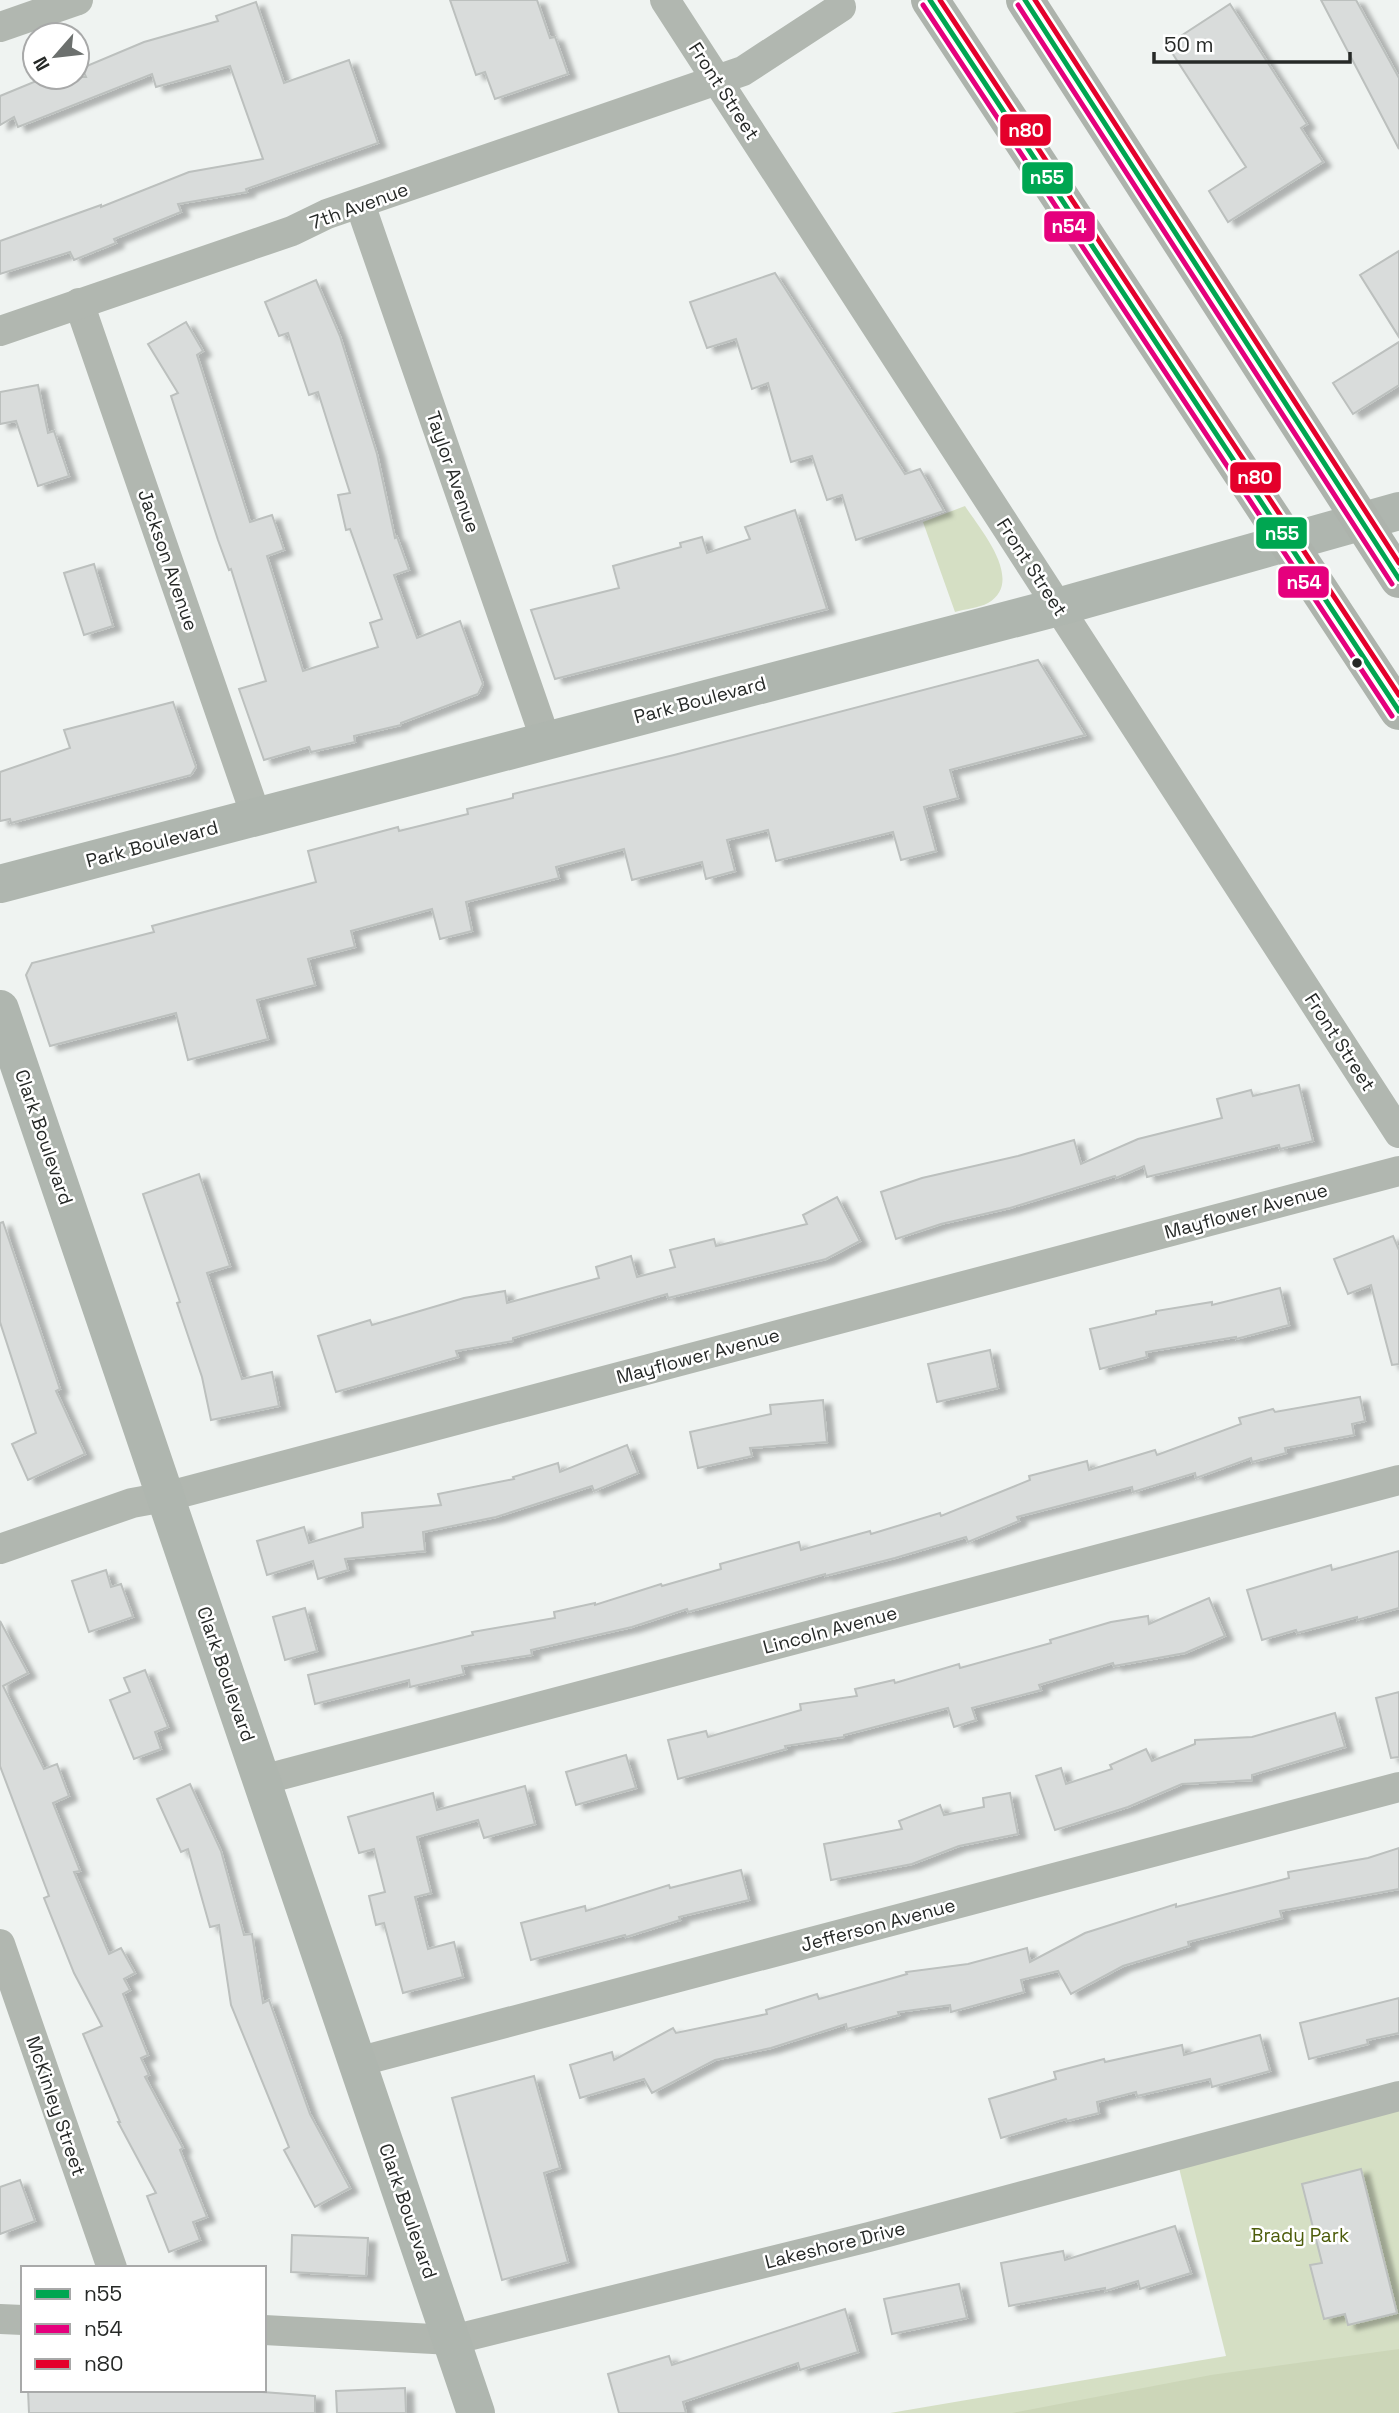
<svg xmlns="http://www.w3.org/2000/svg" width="1399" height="2413" font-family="'Space Grotesk',sans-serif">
  <defs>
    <filter id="shadow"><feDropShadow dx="8" dy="4.5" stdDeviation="2" flood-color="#0004"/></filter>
  </defs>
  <rect width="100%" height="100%" fill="#eff3f1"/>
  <g fill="#d5dfc4">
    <path d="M965,506C979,528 1026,581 988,603C979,608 965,609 955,612L923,522Z"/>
    <polygon points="1399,2106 1399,2413 890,2413 1226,2356 1178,2164"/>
  </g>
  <polygon fill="#ccd6b8" points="1399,2349 1399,2413 1012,2413 1211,2375"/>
  <g fill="#d9dcdb" stroke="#bcc0be" stroke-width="2" filter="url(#shadow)">
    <polygon points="450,0 537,0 550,38 555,37 568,74 495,99 485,72 476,75"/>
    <polygon points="1321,0 1356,0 1399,78 1399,149"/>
    <polygon points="256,2 284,83 349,60 378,143 246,189 247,192 178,204 181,212 114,239 116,243 74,260 70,252 0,274 0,241 101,205 101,207 189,172 263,159 230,66 156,87 152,74 18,127 14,117 0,125 0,96 46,77 86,77 82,68 144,42 218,21 216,16"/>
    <polygon points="1230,4 1307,124 1301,128 1323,162 1228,222 1209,191 1246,167 1167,45"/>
    <polygon points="1399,251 1399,337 1360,275"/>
    <polygon points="775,273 905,474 920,469 944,511 856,540 842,495 827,500 812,456 791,462 768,383 752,389 736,339 707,348 690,302"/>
    <polygon points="316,280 340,336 377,454 395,538 397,537 409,570 394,575 417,638 460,621 483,684 478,694 401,723 401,725 354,736 355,742 311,752 309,747 264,760 239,689 266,681 231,569 229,570 218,540 171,396 178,393 148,344 186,322 203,351 197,355 250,522 272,515 284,550 267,556 303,671 378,647 370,623 382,619 350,529 346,530 338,495 350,493 318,392 309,395 288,333 279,336 265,302"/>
    <polygon points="1399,342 1399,385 1353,414 1333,383"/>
    <polygon points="38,385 48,433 54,431 69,476 38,486 16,421 0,424 0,392"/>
    <polygon points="795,510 827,609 555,679 531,610 619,588 613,566 681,547 680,543 702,537 707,553 750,539 745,527"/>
    <polygon points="94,564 113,626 84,635 64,573"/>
    <polygon points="1038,660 1085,735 950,770 958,798 924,807 936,851 901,860 893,832 776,861 768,830 727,840 735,871 706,879 702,862 632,880 624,849 556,867 559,878 466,902 472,931 440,939 432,909 351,931 355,947 308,959 315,985 257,1000 268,1039 188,1060 176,1013 50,1046 26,975 32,963 154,932 152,926 316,882 308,851 398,827 399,831 468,814 467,809 513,798 513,794 674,755"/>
    <polygon points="173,702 196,767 191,775 11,823 10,819 0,821 0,772 70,748 64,730"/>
    <polygon points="1299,1085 1313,1141 1280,1149 1279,1145 1147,1177 1144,1166 1116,1178 1115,1176 1010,1208 941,1224 896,1239 881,1192 922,1178 1018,1156 1074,1140 1081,1164 1138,1139 1222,1118 1217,1099 1251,1090 1253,1096"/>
    <polygon points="199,1174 230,1266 207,1273 242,1379 272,1372 279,1406 211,1420 202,1377 177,1303 180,1302 143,1194"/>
    <polygon points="837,1197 860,1241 826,1259 668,1298 667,1294 513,1338 513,1341 456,1351 458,1357 336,1392 318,1336 370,1320 372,1325 464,1298 505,1291 507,1303 599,1278 596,1267 631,1256 637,1277 675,1267 670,1250 714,1239 716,1246 807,1224 803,1215"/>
    <polygon points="3,1222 60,1389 56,1391 85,1454 28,1480 12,1444 36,1433 0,1322 0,1223"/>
    <polygon points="1393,1236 1399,1250 1399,1364 1392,1365 1371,1285 1348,1294 1334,1259"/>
    <polygon points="1280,1288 1289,1325 1236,1339 1236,1337 1146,1352 1147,1357 1100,1369 1090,1329 1156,1314 1156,1311 1212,1302 1212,1305"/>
    <polygon points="990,1350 998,1388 937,1402 928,1364"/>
    <polygon points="1360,1397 1365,1421 1352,1424 1354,1435 1285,1448 1286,1453 1252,1462 1251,1458 1196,1478 1195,1473 1133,1492 1132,1487 1017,1517 1019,1521 968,1542 966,1537 895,1558 825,1576 825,1574 688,1612 687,1609 632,1627 531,1650 532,1655 462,1666 464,1674 410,1687 409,1680 315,1704 308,1675 473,1635 472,1632 555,1618 554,1612 595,1603 595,1605 661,1584 662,1586 721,1569 720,1564 799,1542 801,1550 870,1531 871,1534 940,1513 941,1516 1030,1480 1029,1476 1087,1461 1089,1470 1155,1450 1157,1455 1241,1424 1239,1418 1273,1409 1275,1412"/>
    <polygon points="823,1400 827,1442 750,1448 752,1456 698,1468 690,1432 771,1414 770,1405"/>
    <polygon points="627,1445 638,1473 594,1491 592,1486 496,1517 423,1532 425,1551 345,1559 348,1570 318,1579 313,1561 267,1575 257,1541 304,1527 309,1543 363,1527 362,1513 441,1505 438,1494 514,1479 513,1477 558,1463 560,1472"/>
    <polygon points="1399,1551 1399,1608 1357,1620 1357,1617 1297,1633 1296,1630 1262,1640 1247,1590 1331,1565 1332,1570"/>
    <polygon points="106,1570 111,1587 121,1584 133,1617 89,1632 72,1581"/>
    <polygon points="1209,1598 1225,1636 1185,1653 1114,1666 1113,1663 1039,1685 1041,1690 972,1708 976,1720 954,1727 948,1708 844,1735 844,1737 785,1746 786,1749 678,1779 668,1740 706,1731 708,1737 801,1710 800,1704 857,1696 855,1689 894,1680 895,1683 959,1664 960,1668 1051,1643 1050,1640 1111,1622 1148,1616 1149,1624"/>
    <polygon points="305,1608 317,1651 285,1660 273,1617"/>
    <polygon points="0,1621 28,1673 3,1686 44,1769 57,1764 69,1796 53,1803 80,1871 74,1872 109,1954 121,1948 135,1973 124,1979 130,1990 123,1994 148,2055 141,2058 149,2075 145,2077 183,2148 180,2150 207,2217 193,2222 200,2240 169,2252 147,2196 156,2193 118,2122 120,2122 83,2034 102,2026 74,1973 44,1898 49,1896 0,1766"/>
    <polygon points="145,1670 168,1727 155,1732 161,1749 134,1759 110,1700 130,1692 124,1678"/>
    <polygon points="1399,1692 1399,1757 1391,1758 1376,1698"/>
    <polygon points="1335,1713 1345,1747 1252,1775 1252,1780 1182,1784 1128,1807 1055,1830 1036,1776 1061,1768 1066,1784 1112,1769 1110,1765 1146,1749 1152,1761 1195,1744 1195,1740 1252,1737"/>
    <polygon points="626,1755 636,1788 576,1805 566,1772"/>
    <polygon points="190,1784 221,1851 244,1935 252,1934 263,2003 269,2000 310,2114 350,2188 315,2207 284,2150 289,2147 231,2005 219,1925 210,1927 188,1849 181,1852 157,1799"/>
    <polygon points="525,1786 535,1824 484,1838 478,1820 417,1837 431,1893 415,1897 428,1949 454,1942 463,1977 403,1993 384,1923 376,1925 369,1896 385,1892 374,1849 359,1853 348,1817 433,1793 437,1810"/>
    <polygon points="1010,1793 1018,1834 959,1846 912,1864 831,1880 824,1844 902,1829 899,1821 940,1805 944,1815 984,1807 983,1798"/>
    <polygon points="1399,1848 1399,1889 1280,1911 1282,1918 1188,1942 1189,1946 1123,1966 1071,1994 1058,1971 1021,1980 1024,1992 951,2012 950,2005 898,2012 899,2015 847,2029 846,2024 771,2048 715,2060 652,2093 644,2079 580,2098 570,2065 612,2052 614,2060 673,2028 676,2033 767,2014 766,2010 817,1994 819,1999 907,1974 906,1972 968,1964 1027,1948 1030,1962 1085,1933 1176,1904 1176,1907 1289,1878 1288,1872 1368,1858"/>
    <polygon points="741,1870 749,1900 679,1917 680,1920 626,1937 625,1935 531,1960 521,1923 585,1906 586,1911 669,1885 670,1888"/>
    <polygon points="1399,1998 1399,2033 1367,2040 1368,2044 1309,2059 1300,2023"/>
    <polygon points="1260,2035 1270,2071 1212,2087 1210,2079 1137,2096 1136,2092 1097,2102 1099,2113 1067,2121 1066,2119 1001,2138 989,2099 1056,2079 1054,2072 1104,2059 1105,2062 1182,2045 1184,2055"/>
    <polygon points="534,2076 560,2168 544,2173 568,2262 502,2280 452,2098"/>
    <polygon points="1361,2169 1397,2313 1348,2325 1345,2314 1324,2319 1310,2265 1322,2263 1302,2184"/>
    <polygon points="20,2180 35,2221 0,2234 0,2187"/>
    <polygon points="1175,2226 1191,2273 1140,2289 1138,2281 1105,2291 1105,2288 1009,2306 1001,2263 1063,2251 1065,2260"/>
    <polygon points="292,2235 368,2238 366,2276 291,2272"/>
    <polygon points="959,2284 967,2318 892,2334 884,2299"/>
    <polygon points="845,2309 858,2352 800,2370 798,2363 683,2402 686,2413 619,2413 608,2374 669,2356 672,2365"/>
    <polygon points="405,2388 406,2413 337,2413 336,2391"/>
    <polygon points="28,2390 234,2390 315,2396 315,2413 29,2413"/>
  </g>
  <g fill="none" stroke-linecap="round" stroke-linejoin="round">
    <g stroke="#b1b7b0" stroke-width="30">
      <polyline points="665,0 1399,1133"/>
      <polyline points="0,27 78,0"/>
      <polyline points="360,204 546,741"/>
      <polyline points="79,303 256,816"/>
      <polyline points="0,331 292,231 327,214 743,71 841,7"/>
      <polyline points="0,1549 132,1503 165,1497 1399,1171"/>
      <polyline points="262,1780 1399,1480"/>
      <polyline points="0,1944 112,2268"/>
      <polyline points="357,2062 1399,1787"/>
      <polyline points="0,2319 23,2320"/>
      <polyline points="264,2330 452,2340 869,2237 1399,2096"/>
    </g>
    <g stroke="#afb6af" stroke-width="38">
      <polyline points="0,884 1058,607 1399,511"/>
      <polyline points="0,1009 476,2413"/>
    </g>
    <g stroke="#adb3ac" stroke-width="38">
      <polyline points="930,0 1399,711"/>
      <polyline points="1025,0 1399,579"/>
    </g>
    <g stroke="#fff" stroke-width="10">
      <g id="bus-1">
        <polyline points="930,0 1399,711"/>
        <polyline points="1025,0 1399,579"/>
      </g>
    </g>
    <g stroke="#fff" stroke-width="10">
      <g id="bus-2">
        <polyline points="923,5 1392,716"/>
        <polyline points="1018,5 1392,584"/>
      </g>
    </g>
    <g stroke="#fff" stroke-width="10">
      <g id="bus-3">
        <polyline points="940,0 1399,695"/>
        <polyline points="1035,0 1399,563"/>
      </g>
    </g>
    <use href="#bus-1" stroke="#00a651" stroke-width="5"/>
    <use href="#bus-2" stroke="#e5007d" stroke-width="5"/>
    <use href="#bus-3" stroke="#e4002b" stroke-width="5"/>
  </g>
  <circle fill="#262927" stroke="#fff" stroke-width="2.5" cx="1357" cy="663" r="6"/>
  <g text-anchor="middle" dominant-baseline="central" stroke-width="5" stroke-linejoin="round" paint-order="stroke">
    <g font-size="19" fill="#262927" stroke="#fff">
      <text transform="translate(724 91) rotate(57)">Front Street</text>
      <text transform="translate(359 206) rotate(-20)">7th Avenue</text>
      <text transform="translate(453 472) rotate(71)">Taylor Avenue</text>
      <text transform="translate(168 560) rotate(71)">Jackson Avenue</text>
      <text transform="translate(1032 567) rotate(57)">Front Street</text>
      <text transform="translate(700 700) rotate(-15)">Park Boulevard</text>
      <text transform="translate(152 844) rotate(-15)">Park Boulevard</text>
      <text transform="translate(1340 1042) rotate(57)">Front Street</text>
      <text transform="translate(44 1137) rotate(71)">Clark Boulevard</text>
      <text transform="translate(1246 1211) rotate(-15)">Mayflower Avenue</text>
      <text transform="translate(698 1356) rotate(-15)">Mayflower Avenue</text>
      <text transform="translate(830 1630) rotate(-15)">Lincoln Avenue</text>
      <text transform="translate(226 1674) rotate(71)">Clark Boulevard</text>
      <text transform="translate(878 1925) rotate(-15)">Jefferson Avenue</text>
      <text transform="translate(56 2106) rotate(71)">McKinley Street</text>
      <text transform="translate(408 2211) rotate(71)">Clark Boulevard</text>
      <text transform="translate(835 2245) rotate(-14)">Lakeshore Drive</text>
    </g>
    <g font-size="19" fill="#4c5c0a" stroke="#fff">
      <text x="1300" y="2235">Brady Park</text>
    </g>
  </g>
  <g stroke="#fff" stroke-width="2.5">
    <rect x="999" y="113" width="53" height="34" rx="7" fill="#e4002b"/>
    <rect x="1021" y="161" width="53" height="34" rx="7" fill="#00a651"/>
    <rect x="1043" y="210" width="53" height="33" rx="7" fill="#e5007d"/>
    <rect x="1229" y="461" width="53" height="33" rx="7" fill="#e4002b"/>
    <rect x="1255" y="516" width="53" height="34" rx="7" fill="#00a651"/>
    <rect x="1277" y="565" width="53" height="34" rx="7" fill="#e5007d"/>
  </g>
  <g font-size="19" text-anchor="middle" font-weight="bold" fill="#fff">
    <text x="1026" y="137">n80</text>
    <text x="1047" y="184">n55</text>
    <text x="1069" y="233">n54</text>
    <text x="1255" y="484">n80</text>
    <text x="1282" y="540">n55</text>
    <text x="1304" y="589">n54</text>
  </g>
  <rect x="21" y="2266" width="245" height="126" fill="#ffffff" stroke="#a8a9a9" stroke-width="2"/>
  <rect x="35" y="2289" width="35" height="10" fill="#00a651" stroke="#a8a9a9" stroke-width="2"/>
  <text x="84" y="2301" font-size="21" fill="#262927">n55</text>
  <rect x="35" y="2324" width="35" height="10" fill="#e5007d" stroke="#a8a9a9" stroke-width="2"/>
  <text x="84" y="2336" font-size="21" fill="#262927">n54</text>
  <rect x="35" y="2359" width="35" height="10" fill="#e4002b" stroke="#a8a9a9" stroke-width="2"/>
  <text x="84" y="2371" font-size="21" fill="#262927">n80</text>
  <g transform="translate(56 56) rotate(242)"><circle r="33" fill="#ffffff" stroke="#a8a9a9" stroke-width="2"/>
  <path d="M0-5L12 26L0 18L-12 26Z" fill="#6c706e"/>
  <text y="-10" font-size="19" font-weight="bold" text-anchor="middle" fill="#262927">N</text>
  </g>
  <path d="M1154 52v10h196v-10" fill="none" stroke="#262927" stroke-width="3.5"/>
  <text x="1164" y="52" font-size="21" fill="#262927" stroke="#ffffff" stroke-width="5" paint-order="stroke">50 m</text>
</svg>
